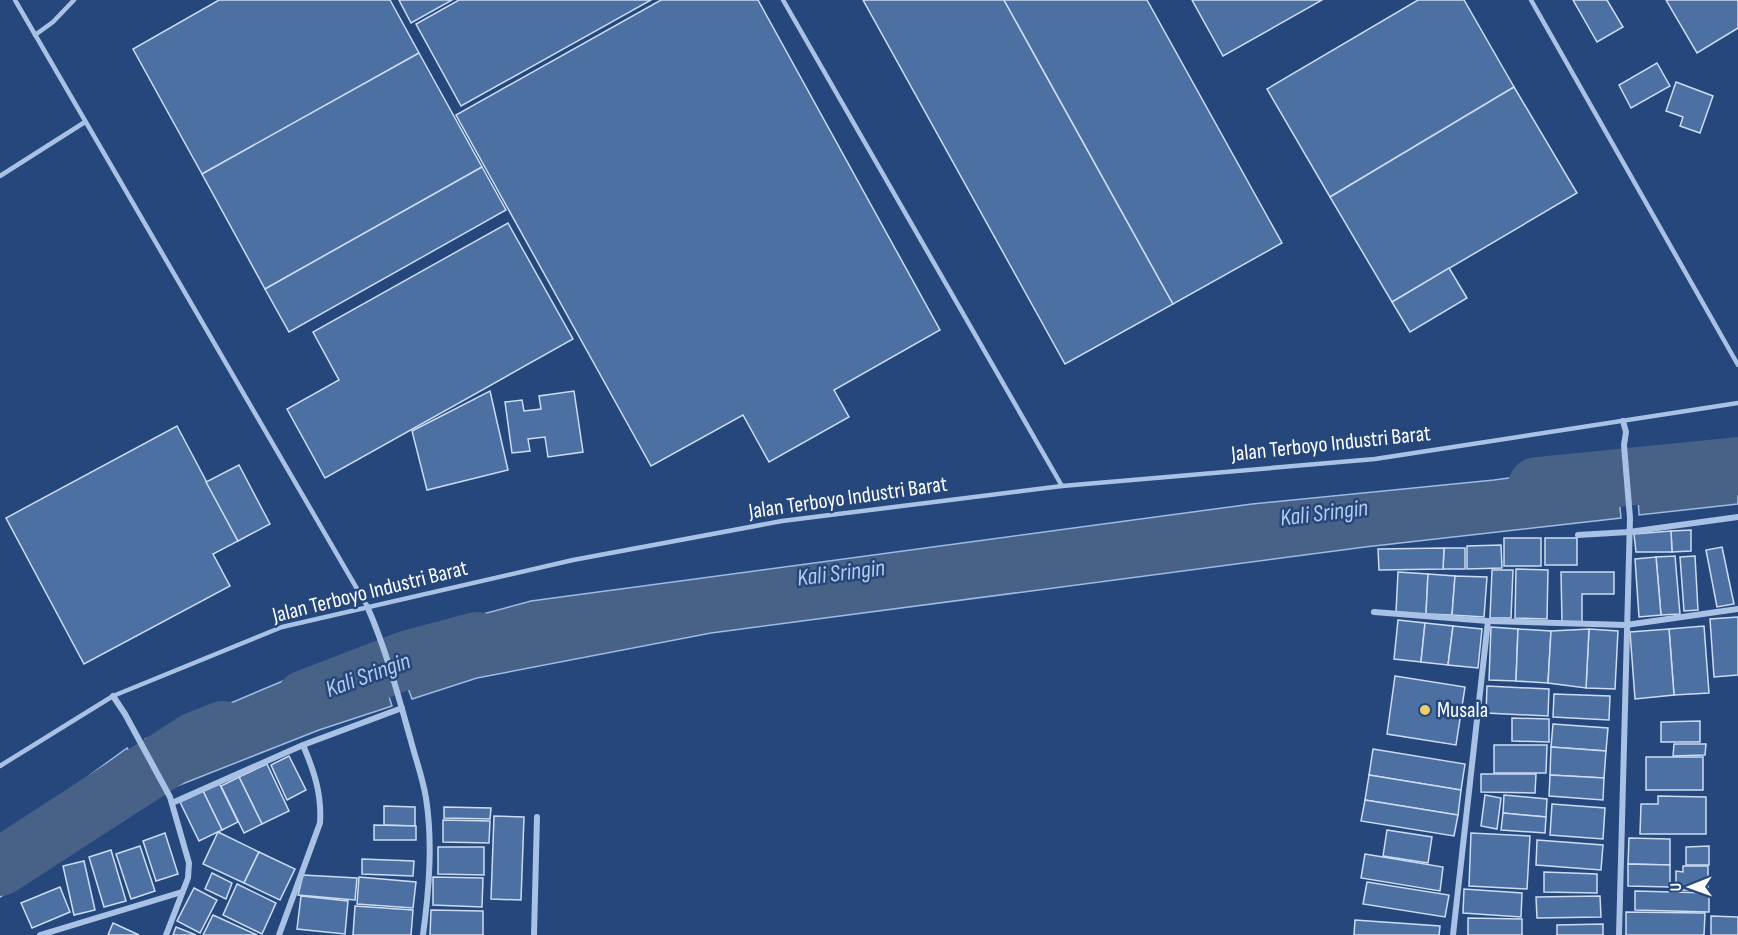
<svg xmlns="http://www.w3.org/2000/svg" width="1738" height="935" font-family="'Sofia Sans Condensed',sans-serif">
  <rect width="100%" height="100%" fill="#25477b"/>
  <g fill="#486186" stroke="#9dbbe5" stroke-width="1.5">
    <polygon points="1738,448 1738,504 1639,515 1636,461"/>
    <polygon points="1616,464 1621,518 1365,547 711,633 477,678 412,699 390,639 531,601 1252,504 1494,480"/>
    <polygon points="373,646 392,706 319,730 172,788 145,739 321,665"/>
    <polygon points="127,748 158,794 0,897 0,841"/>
  </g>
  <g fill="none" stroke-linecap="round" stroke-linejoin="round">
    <g stroke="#486186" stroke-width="58">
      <polyline points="1537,486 1738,466"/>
      <polyline points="305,699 409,659 477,641"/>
      <polyline points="0,867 195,741 223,730"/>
    </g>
  </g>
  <g fill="#4d70a3" stroke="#cbdcf3" stroke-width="1.5">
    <polygon points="219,0 390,0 419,53 202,174 133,49"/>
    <polygon points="399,0 452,0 411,23"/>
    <polygon points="459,0 651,0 461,106 416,24"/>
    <polygon points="661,0 758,0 940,330 834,390 849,417 769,462 743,415 651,466 456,115"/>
    <polygon points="863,0 1004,0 1173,304 1065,364"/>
    <polygon points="1004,0 1147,0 1282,243 1173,304"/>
    <polygon points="1192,0 1322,0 1223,56"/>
    <polygon points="1418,0 1464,0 1514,87 1330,197 1267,89"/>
    <polygon points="1573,0 1607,0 1623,27 1597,42"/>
    <polygon points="1666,0 1738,0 1738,28 1697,53"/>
    <polygon points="419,53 482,167 265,289 202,174"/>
    <polygon points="1657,63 1670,86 1631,108 1619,85"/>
    <polygon points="1676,82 1713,96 1700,133 1680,126 1683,117 1666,111"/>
    <polygon points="1514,87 1577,193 1392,302 1330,197"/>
    <polygon points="482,167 506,210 289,332 265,289"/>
    <polygon points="508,223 573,339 325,478 287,409 339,380 313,332"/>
    <polygon points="1449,268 1467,298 1410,332 1392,302"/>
    <polygon points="490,391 508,470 427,490 412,431"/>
    <polygon points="574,391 583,452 548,457 545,437 528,439 530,451 512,453 505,402 522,400 524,411 541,409 539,396"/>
    <polygon points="177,426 238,541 213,554 230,586 84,664 6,518"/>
    <polygon points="239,465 270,524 238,541 206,482"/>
    <polygon points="1691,530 1691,551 1672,552 1671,531"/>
    <polygon points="1671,531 1672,552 1636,552 1634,534"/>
    <rect x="1504" y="538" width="37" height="28"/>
    <rect x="1545" y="538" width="32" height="27"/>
    <polygon points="1501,545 1502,568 1467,569 1467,546"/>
    <polygon points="1722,547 1734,604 1717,607 1706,550"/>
    <polygon points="1444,548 1465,548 1465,569 1443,569"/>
    <polygon points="1444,548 1443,569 1379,570 1378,549"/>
    <polygon points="1675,556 1680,614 1661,615 1656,557"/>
    <polygon points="1695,556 1698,610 1684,611 1680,557"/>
    <polygon points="1656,557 1661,615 1639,617 1635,559"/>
    <polygon points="1516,569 1548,570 1547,619 1515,618"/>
    <polygon points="1492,570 1513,570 1511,618 1490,618"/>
    <polygon points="1398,572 1428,574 1426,614 1396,612"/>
    <polygon points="1561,572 1614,572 1614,594 1582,594 1582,622 1562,622"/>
    <polygon points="1428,574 1455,576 1452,615 1426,614"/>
    <polygon points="1455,576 1487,577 1484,617 1452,615"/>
    <polygon points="1738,617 1738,675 1714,677 1710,619"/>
    <polygon points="1398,620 1425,623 1421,662 1394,659"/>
    <polygon points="1425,623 1453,626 1448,665 1421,662"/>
    <polygon points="1453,626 1482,629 1478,668 1448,665"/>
    <polygon points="1704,626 1709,693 1674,695 1669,629"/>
    <polygon points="1491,627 1518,629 1516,681 1489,680"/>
    <polygon points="1518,629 1551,631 1548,683 1516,681"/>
    <polygon points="1589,629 1618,631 1615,689 1586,688"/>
    <polygon points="1589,629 1586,688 1548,683 1551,631"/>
    <polygon points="1669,629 1674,695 1635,699 1630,632"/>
    <polygon points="1395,676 1465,687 1456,745 1387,734"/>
    <polygon points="1487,686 1549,689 1548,716 1486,713"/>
    <polygon points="1554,694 1610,696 1609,720 1553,717"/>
    <polygon points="1512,718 1549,719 1549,742 1512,741"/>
    <polygon points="1700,721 1700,742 1661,742 1661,722"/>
    <polygon points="1553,724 1608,728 1606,751 1551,747"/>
    <polygon points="1674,744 1706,744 1705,755 1673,756"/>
    <polygon points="1494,745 1547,745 1546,773 1494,773"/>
    <polygon points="1551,747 1606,751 1604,778 1550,775"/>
    <polygon points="1373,749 1465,764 1461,790 1369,775"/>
    <polygon points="289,756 306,790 287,800 271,765"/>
    <rect x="1646" y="757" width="57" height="33"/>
    <polygon points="267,764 289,811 262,824 239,777"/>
    <polygon points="1481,774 1536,774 1535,793 1481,792"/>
    <polygon points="1369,775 1461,790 1458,815 1365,800"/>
    <polygon points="1550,775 1604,778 1603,800 1549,796"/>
    <polygon points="239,777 262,824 244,833 221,786"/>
    <polygon points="219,783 238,822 222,830 203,791"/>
    <polygon points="203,791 222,830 199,841 180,802"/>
    <polygon points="1485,795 1501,798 1497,829 1481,826"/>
    <polygon points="1504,795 1547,799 1546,817 1503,813"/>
    <polygon points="1658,796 1706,797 1706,834 1640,834 1641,804 1658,804"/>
    <polygon points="1365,800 1458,815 1454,836 1361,821"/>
    <polygon points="1552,804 1605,808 1603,839 1550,835"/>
    <polygon points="384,806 415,807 415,826 384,825"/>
    <polygon points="444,807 491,808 490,819 444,818"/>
    <polygon points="1503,813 1546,817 1545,833 1501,830"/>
    <polygon points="494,816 524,817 521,900 491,899"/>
    <polygon points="443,820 490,821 489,843 443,842"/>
    <polygon points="374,825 416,826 416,840 374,840"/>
    <polygon points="1387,830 1432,837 1428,863 1383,856"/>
    <polygon points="218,832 259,852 244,883 203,864"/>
    <polygon points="165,833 178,874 156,881 143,841"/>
    <polygon points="1471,833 1530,836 1527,889 1469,886"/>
    <polygon points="1629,838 1670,839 1670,865 1628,864"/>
    <polygon points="1537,840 1603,845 1601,870 1536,865"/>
    <polygon points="140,846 155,891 131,899 116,854"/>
    <polygon points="1709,846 1709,865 1686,865 1686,847"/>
    <polygon points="438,847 484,847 484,875 438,874"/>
    <polygon points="111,850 126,901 104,907 89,857"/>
    <polygon points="259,852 295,869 280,900 244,883"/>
    <polygon points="1365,854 1443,867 1440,891 1361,878"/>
    <polygon points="362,859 414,861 413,876 362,874"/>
    <polygon points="84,861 95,910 74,915 63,866"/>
    <polygon points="1628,864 1670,865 1670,887 1628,886"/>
    <polygon points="1683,866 1708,866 1708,890 1676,890 1676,871 1683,872"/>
    <polygon points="1544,872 1597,874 1597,893 1544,892"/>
    <polygon points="212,873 232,883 226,899 205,889"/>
    <polygon points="303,875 357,878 355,900 298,895"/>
    <polygon points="359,877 416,882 413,908 357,904"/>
    <polygon points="433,877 483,878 482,907 433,905"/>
    <polygon points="1367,882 1449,895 1445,917 1363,904"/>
    <polygon points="237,884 276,903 262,934 223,915"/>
    <polygon points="60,887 70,912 32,928 21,903"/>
    <polygon points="194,888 217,900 200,933 177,921"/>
    <polygon points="1464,889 1522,893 1521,917 1463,913"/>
    <polygon points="1635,891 1709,893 1709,912 1635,910"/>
    <polygon points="301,896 348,901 345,934 297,929"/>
    <polygon points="1600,896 1601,917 1537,918 1536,897"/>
    <polygon points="355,906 413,910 411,935 353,935"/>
    <polygon points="431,910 483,911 483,935 430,935"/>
    <polygon points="1626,912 1705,913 1704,935 1626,935"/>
    <polygon points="213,915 257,935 203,935"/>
    <polygon points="1711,916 1738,917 1738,935 1711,935"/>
    <polygon points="1468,918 1522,919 1522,935 1468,935"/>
    <polygon points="1355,920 1440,926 1439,935 1354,935"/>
    <polygon points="113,923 139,935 108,935"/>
    <polygon points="1603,924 1603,935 1557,935 1557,925"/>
    <polygon points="176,927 196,935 173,935"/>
  </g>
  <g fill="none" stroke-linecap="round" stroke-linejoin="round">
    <g stroke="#a9c1e4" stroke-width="4.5">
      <polyline points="15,0 367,606"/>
      <polyline points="783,0 1062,486"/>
      <polyline points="1531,0 1738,365"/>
      <polyline points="35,35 53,22 74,0"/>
      <polyline points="0,176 85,122"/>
      <polyline points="0,766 113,696 282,627 573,560 782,521 1062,486 1375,459 1738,403"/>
    </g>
    <g stroke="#a9c1e4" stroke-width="6">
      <polyline points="1578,535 1629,532 1738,517"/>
      <path d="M367,606C386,649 398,695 411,741C416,760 423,779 426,798C433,843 429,890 423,935"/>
      <polyline points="1374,612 1488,621 1626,625 1738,609"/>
      <polyline points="113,696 125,714 170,797 189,863 188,878 166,935"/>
      <polyline points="172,803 303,745 402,708"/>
      <polyline points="40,935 182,892"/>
      <path d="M279,935L320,823C322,794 314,771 303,745"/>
      <polyline points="534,935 537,817"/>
      <polyline points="1453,935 1488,621"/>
      <polyline points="1619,935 1630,518 1624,445 1626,432 1623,421"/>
    </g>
  </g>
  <circle fill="#edce6d" stroke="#25477b" stroke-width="2" cx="1425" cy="710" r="6"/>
  <g text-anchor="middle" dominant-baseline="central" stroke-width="5" stroke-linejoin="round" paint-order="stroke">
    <g font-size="22" fill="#fff" stroke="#25477b">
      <text transform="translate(1331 444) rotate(-6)">Jalan Terboyo Industri Barat</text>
      <text transform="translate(848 498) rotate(-8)">Jalan Terboyo Industri Barat</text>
      <text transform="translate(370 592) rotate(-14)">Jalan Terboyo Industri Barat</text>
    </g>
    <g font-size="22" fill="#fff" stroke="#25477b" text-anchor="start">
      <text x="1437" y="710">Musala</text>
    </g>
    <g font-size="24" font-style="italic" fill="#b4cbec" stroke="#25477b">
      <text transform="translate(1324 513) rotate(-7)">Kali Sringin</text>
      <text transform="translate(841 573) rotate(-7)">Kali Sringin</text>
      <text transform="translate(368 675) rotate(-20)">Kali Sringin</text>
    </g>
  </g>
  <g transform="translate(1690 887) rotate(269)" stroke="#25477b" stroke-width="4.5" paint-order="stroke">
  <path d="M0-4.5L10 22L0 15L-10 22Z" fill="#ffffff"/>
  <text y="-9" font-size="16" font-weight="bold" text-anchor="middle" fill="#ffffff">U</text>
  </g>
</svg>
